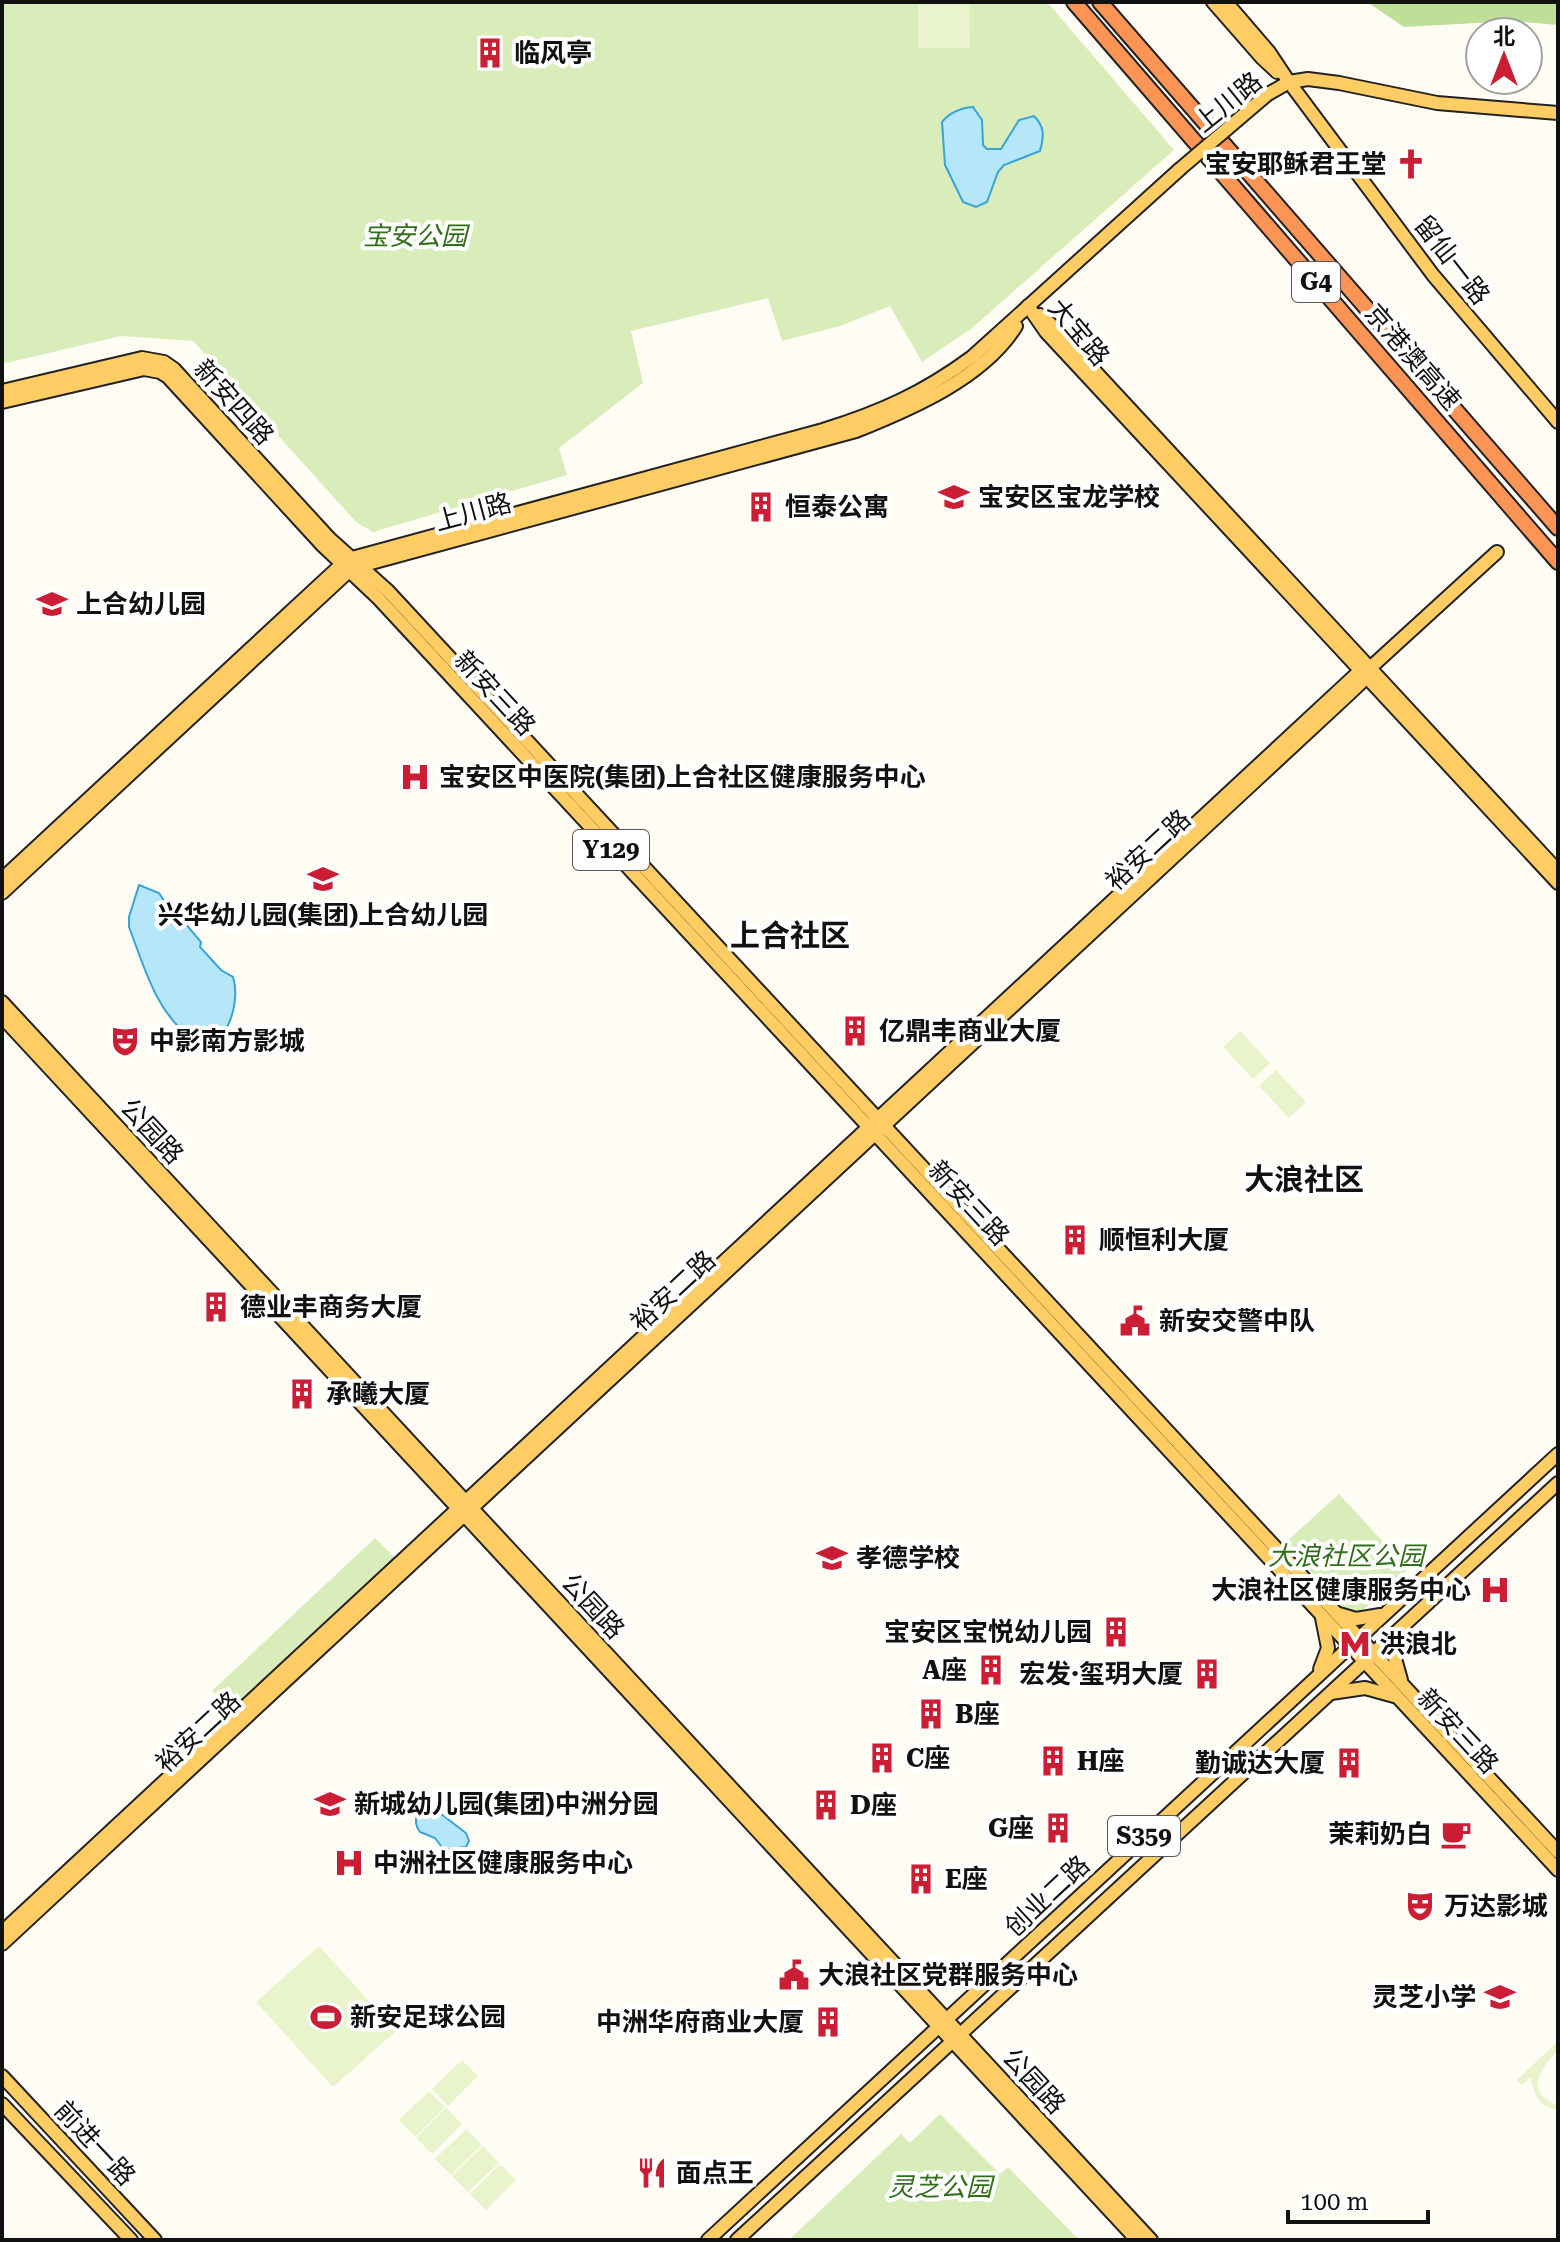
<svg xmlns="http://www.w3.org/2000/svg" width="1560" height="2242" font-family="'Roboto Serif','Noto Sans SC',serif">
  <rect width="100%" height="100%" fill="#fffcf4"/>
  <g fill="#d9edba">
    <polygon points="2,2 1047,2 1174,150 972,328 922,362 890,306 840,326 782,341 768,298 631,331 643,383 559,448 567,475 373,532 356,522 193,341 121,336 2,364"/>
    <polygon points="1339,1494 1408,1569 1354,1618 1285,1543"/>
    <polygon points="375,1538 397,1560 234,1713 212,1691"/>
    <polygon points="940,2114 1000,2174 1008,2167 1079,2240 789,2240 901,2134 910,2143"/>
  </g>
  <polygon fill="#bedf98" points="1367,2 1558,2 1558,25 1513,21 1404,27"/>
  <g fill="#e9f4cd">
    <polygon points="918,2 969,2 970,48 918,48"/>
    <polygon points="1240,1031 1270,1063 1253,1079 1223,1047"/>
    <polygon points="1276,1070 1306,1102 1289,1118 1259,1086"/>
    <polygon points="319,1946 396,2031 333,2087 256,2002"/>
    <path d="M1558,2041V2051C1540,2068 1523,2093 1558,2105V2110C1540,2107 1533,2095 1531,2077L1522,2085L1517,2080Z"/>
    <polygon points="462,2060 478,2076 448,2106 432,2089"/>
    <polygon points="429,2091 445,2107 415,2137 399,2120"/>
    <polygon points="446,2108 462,2124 432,2154 416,2138"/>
    <polygon points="466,2129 482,2145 451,2175 435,2159"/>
    <polygon points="483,2146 499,2163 468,2192 452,2176"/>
    <polygon points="500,2164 516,2180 486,2210 470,2194"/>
  </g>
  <g fill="#b5e6fa" stroke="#37a3d6" stroke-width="2">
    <path d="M973,107L982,120L983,145L987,149H1001L1019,120L1034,116C1045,127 1044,136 1040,151L1004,165L998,172L987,202L976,207L963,202L945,165L942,122C950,112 960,108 973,107Z"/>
    <path d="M139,885L159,893L175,917L179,916L201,942L200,947L221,970L233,977C242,1003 224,1063 188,1035C155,1010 143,963 129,927V917Z"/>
    <path d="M432,1807L466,1833L469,1841L466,1847L444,1850L435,1838L420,1832C411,1820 418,1807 432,1807Z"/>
  </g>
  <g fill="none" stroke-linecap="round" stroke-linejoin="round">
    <g stroke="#222" stroke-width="16">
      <g id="major">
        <polyline points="1213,2 1262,58 1277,72"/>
        <polyline points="1226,2 1269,52 1289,82 1433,275 1558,422"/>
        <polyline points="1268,94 1289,82 1308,79 1339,83 1437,103 1558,113"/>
        <polyline points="1028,306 1046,332 1558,883"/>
        <polyline points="1040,315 1053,326 1558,871"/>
        <polyline points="2,391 142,358 164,362 174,369 330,539 388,591 1558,1852"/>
        <polyline points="2,402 144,369 160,372 168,377 323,546 379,599 1558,1870"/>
        <path d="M2,879L342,564L352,558L823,430C881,412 923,393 972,357L1180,169"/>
        <path d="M2,893L349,571L360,566L856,431C911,409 984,378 1016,326"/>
        <polyline points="2,1002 1151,2240"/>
        <polyline points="2,1017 1137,2240"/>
        <polyline points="1339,1614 1356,1619 1380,1615"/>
        <polyline points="1400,1632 1394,1655 1401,1680"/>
        <polyline points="1320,1669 1328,1648 1322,1618"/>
        <polyline points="1331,1693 1365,1688 1394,1696"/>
        <polyline points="2,1932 1348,682 1361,670 1370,668 1497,552"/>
        <polyline points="2,1944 1349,694 1367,677 1370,668"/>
        <polyline points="2,2076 155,2240"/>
        <polyline points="2,2104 131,2240"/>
        <polyline points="708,2240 1558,1454"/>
        <polyline points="737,2240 1558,1483"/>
      </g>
    </g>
    <g stroke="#222" stroke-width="18">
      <g id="highway">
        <polyline points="1074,2 1558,562"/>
        <polyline points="1100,2 1558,528"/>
      </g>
    </g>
    <use href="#major" stroke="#ffcd64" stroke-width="12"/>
    <use href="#highway" stroke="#fc9455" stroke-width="14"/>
    <g stroke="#222" stroke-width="16" stroke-linecap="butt">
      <polyline id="major-bridge" points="1180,169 1268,94"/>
    </g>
    <use href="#major-bridge" stroke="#ffcd64" stroke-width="12"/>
  </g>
  <defs>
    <g id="building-bare" transform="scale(2.4)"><path d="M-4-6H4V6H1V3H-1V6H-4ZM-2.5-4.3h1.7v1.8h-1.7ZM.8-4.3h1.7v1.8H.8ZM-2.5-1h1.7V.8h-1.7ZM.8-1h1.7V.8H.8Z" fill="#cb1e34" stroke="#fff" stroke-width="2.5" paint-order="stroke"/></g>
    <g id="church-bare" transform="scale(2.4)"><path d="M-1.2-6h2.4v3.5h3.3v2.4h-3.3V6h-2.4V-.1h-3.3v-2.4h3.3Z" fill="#cb1e34" stroke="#fff" stroke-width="2.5" paint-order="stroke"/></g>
    <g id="school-bare" transform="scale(2.4)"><path d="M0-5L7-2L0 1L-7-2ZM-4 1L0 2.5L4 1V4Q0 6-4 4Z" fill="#cb1e34" stroke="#fff" stroke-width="2.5" paint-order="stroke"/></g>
    <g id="hospital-bare" transform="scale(2.4)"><path d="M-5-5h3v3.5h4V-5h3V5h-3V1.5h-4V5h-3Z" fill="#cb1e34" stroke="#fff" stroke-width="2.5" paint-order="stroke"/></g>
    <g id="theatre-bare" transform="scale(2.4)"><path d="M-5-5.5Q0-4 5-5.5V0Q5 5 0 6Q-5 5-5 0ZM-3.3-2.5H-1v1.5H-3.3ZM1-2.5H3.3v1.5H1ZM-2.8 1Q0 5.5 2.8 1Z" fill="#cb1e34" stroke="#fff" stroke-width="2.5" paint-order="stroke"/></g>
    <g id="civic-bare" transform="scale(2.4)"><path d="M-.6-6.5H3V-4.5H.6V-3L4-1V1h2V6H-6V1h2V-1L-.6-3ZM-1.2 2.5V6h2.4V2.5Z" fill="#cb1e34" stroke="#fff" stroke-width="2.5" paint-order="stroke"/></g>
    <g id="metro-bare" transform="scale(2.4)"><path d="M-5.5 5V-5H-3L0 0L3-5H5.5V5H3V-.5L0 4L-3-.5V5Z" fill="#cb1e34" stroke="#fff" stroke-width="2.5" paint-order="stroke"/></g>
    <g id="cafe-bare" transform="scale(2.4)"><path d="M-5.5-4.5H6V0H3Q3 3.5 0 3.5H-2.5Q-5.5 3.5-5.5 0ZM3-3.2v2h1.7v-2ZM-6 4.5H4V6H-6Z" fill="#cb1e34" stroke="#fff" stroke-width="2.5" paint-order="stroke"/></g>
    <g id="stadium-bare" transform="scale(2.4)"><path d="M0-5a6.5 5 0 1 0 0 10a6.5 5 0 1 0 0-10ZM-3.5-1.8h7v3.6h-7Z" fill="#cb1e34" stroke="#fff" stroke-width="2.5" paint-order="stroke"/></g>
    <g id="restaurant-bare" transform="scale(2.4)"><path d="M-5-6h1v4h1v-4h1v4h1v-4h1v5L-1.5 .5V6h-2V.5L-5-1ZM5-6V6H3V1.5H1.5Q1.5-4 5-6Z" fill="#cb1e34" stroke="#fff" stroke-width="2.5" paint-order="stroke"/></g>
  </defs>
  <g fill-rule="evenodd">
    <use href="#building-bare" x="490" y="53"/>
    <use href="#church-bare" x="1411" y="164"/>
    <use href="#school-bare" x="954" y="497"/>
    <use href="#building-bare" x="761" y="507"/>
    <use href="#school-bare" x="52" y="604"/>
    <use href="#hospital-bare" x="415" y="777"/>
    <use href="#school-bare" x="323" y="879"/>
    <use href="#building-bare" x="855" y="1031"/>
    <use href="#theatre-bare" x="125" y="1041"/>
    <use href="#building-bare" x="1075" y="1240"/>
    <use href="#building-bare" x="216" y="1307"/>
    <use href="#civic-bare" x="1135" y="1321"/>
    <use href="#building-bare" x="302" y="1394"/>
    <use href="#school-bare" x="832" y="1558"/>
    <use href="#hospital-bare" x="1495" y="1590"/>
    <use href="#building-bare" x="1116" y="1632"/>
    <use href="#metro-bare" x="1355" y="1644"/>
    <use href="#building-bare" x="991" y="1670"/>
    <use href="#building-bare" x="1207" y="1674"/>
    <use href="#building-bare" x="931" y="1714"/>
    <use href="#building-bare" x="882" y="1758"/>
    <use href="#building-bare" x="1053" y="1761"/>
    <use href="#building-bare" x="1349" y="1763"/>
    <use href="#school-bare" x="330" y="1804"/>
    <use href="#building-bare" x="826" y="1805"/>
    <use href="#building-bare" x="1058" y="1828"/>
    <use href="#cafe-bare" x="1456" y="1834"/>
    <use href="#hospital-bare" x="349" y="1863"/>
    <use href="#building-bare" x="921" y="1879"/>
    <use href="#theatre-bare" x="1420" y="1906"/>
    <use href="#civic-bare" x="794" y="1975"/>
    <use href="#school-bare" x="1500" y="1997"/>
    <use href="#stadium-bare" x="326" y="2017"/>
    <use href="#building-bare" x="828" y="2022"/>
    <use href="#restaurant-bare" x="652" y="2173"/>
  </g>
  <g text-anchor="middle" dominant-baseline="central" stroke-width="8" stroke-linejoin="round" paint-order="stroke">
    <g fill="#fff" stroke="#585858" stroke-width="2">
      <rect x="1292" y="262" width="48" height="40" rx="6"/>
      <rect x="573" y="830" width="76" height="40" rx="6"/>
      <rect x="1108" y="1816" width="72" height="40" rx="6"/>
    </g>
    <g font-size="24" font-weight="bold" fill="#111">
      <text x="1316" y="282">G4</text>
      <text x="611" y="850">Y129</text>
      <text x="1144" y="1836">S359</text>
    </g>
    <g font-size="26" font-weight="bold" fill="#111" stroke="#fff" text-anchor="start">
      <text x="514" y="53">临风亭</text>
      <text x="1387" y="164" text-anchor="end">宝安耶稣君王堂</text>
      <text x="978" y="497">宝安区宝龙学校</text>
      <text x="785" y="507">恒泰公寓</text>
      <text x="76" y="604">上合幼儿园</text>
      <text x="439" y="777">宝安区中医院(集团)上合社区健康服务中心</text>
      <text x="323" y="915" text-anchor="middle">兴华幼儿园(集团)上合幼儿园</text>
      <text x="879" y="1031">亿鼎丰商业大厦</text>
      <text x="149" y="1041">中影南方影城</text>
      <text x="1099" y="1240">顺恒利大厦</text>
      <text x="240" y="1307">德业丰商务大厦</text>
      <text x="1159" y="1321">新安交警中队</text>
      <text x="326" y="1394">承曦大厦</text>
      <text x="856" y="1558">孝德学校</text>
      <text x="1471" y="1590" text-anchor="end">大浪社区健康服务中心</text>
      <text x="1092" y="1632" text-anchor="end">宝安区宝悦幼儿园</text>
      <text x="1379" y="1644">洪浪北</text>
      <text x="967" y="1670" text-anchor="end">A座</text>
      <text x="1183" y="1674" text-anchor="end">宏发·玺玥大厦</text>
      <text x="955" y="1714">B座</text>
      <text x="906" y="1758">C座</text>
      <text x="1077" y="1761">H座</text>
      <text x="1325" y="1763" text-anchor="end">勤诚达大厦</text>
      <text x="354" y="1804">新城幼儿园(集团)中洲分园</text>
      <text x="850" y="1805">D座</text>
      <text x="1034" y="1828" text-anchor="end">G座</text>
      <text x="1432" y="1834" text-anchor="end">茉莉奶白</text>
      <text x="373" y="1863">中洲社区健康服务中心</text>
      <text x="945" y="1879">E座</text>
      <text x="1444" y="1906">万达影城</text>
      <text x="818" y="1975">大浪社区党群服务中心</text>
      <text x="1476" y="1997" text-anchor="end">灵芝小学</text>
      <text x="350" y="2017">新安足球公园</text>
      <text x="804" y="2022" text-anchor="end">中洲华府商业大厦</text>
      <text x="676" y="2173">面点王</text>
    </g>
    <g font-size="26" fill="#111" stroke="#fff">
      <text transform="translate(1228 102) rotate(-39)">上川路</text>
      <text transform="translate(1452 260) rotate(52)">留仙一路</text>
      <text transform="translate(1079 332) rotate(50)">大宝路</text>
      <text transform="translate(1413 357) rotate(49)">京港澳高速</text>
      <text transform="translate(234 402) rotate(48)">新安四路</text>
      <text transform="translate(473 512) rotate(-15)">上川路</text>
      <text transform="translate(495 693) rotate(47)">新安三路</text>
      <text transform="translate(1148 850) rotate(-43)">裕安二路</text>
      <text transform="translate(152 1131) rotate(47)">公园路</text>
      <text transform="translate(969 1203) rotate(47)">新安三路</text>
      <text transform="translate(673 1291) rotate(-43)">裕安二路</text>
      <text transform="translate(593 1606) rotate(47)">公园路</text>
      <text transform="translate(1458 1731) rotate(47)">新安三路</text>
      <text transform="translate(198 1732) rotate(-43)">裕安二路</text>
      <text transform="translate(1047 1896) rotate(-43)">创业二路</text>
      <text transform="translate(1034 2081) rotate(47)">公园路</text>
      <text transform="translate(95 2143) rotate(47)">前进一路</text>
    </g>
    <g font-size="26" font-style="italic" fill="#336e1b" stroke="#fff">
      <text x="415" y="236">宝安公园</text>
      <text x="1346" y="1556">大浪社区公园</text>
      <text x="940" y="2187">灵芝公园</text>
    </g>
    <g font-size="30" font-weight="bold" fill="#111" stroke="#fff">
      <text x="790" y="935">上合社区</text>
      <text x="1304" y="1179">大浪社区</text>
    </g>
  </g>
  <rect width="1560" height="2242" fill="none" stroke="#111111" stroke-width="8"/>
  <g transform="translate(1504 56)"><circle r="38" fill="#ffffff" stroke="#a0a0a0" stroke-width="2"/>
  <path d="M0-6L14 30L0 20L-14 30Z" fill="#cb1e34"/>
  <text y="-12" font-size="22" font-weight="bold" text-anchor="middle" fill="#111111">北</text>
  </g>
  <path d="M1288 2210v12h140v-12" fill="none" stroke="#111111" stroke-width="4"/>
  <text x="1300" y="2210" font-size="24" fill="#111111" stroke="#ffffff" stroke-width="6" paint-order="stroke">100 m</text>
</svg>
